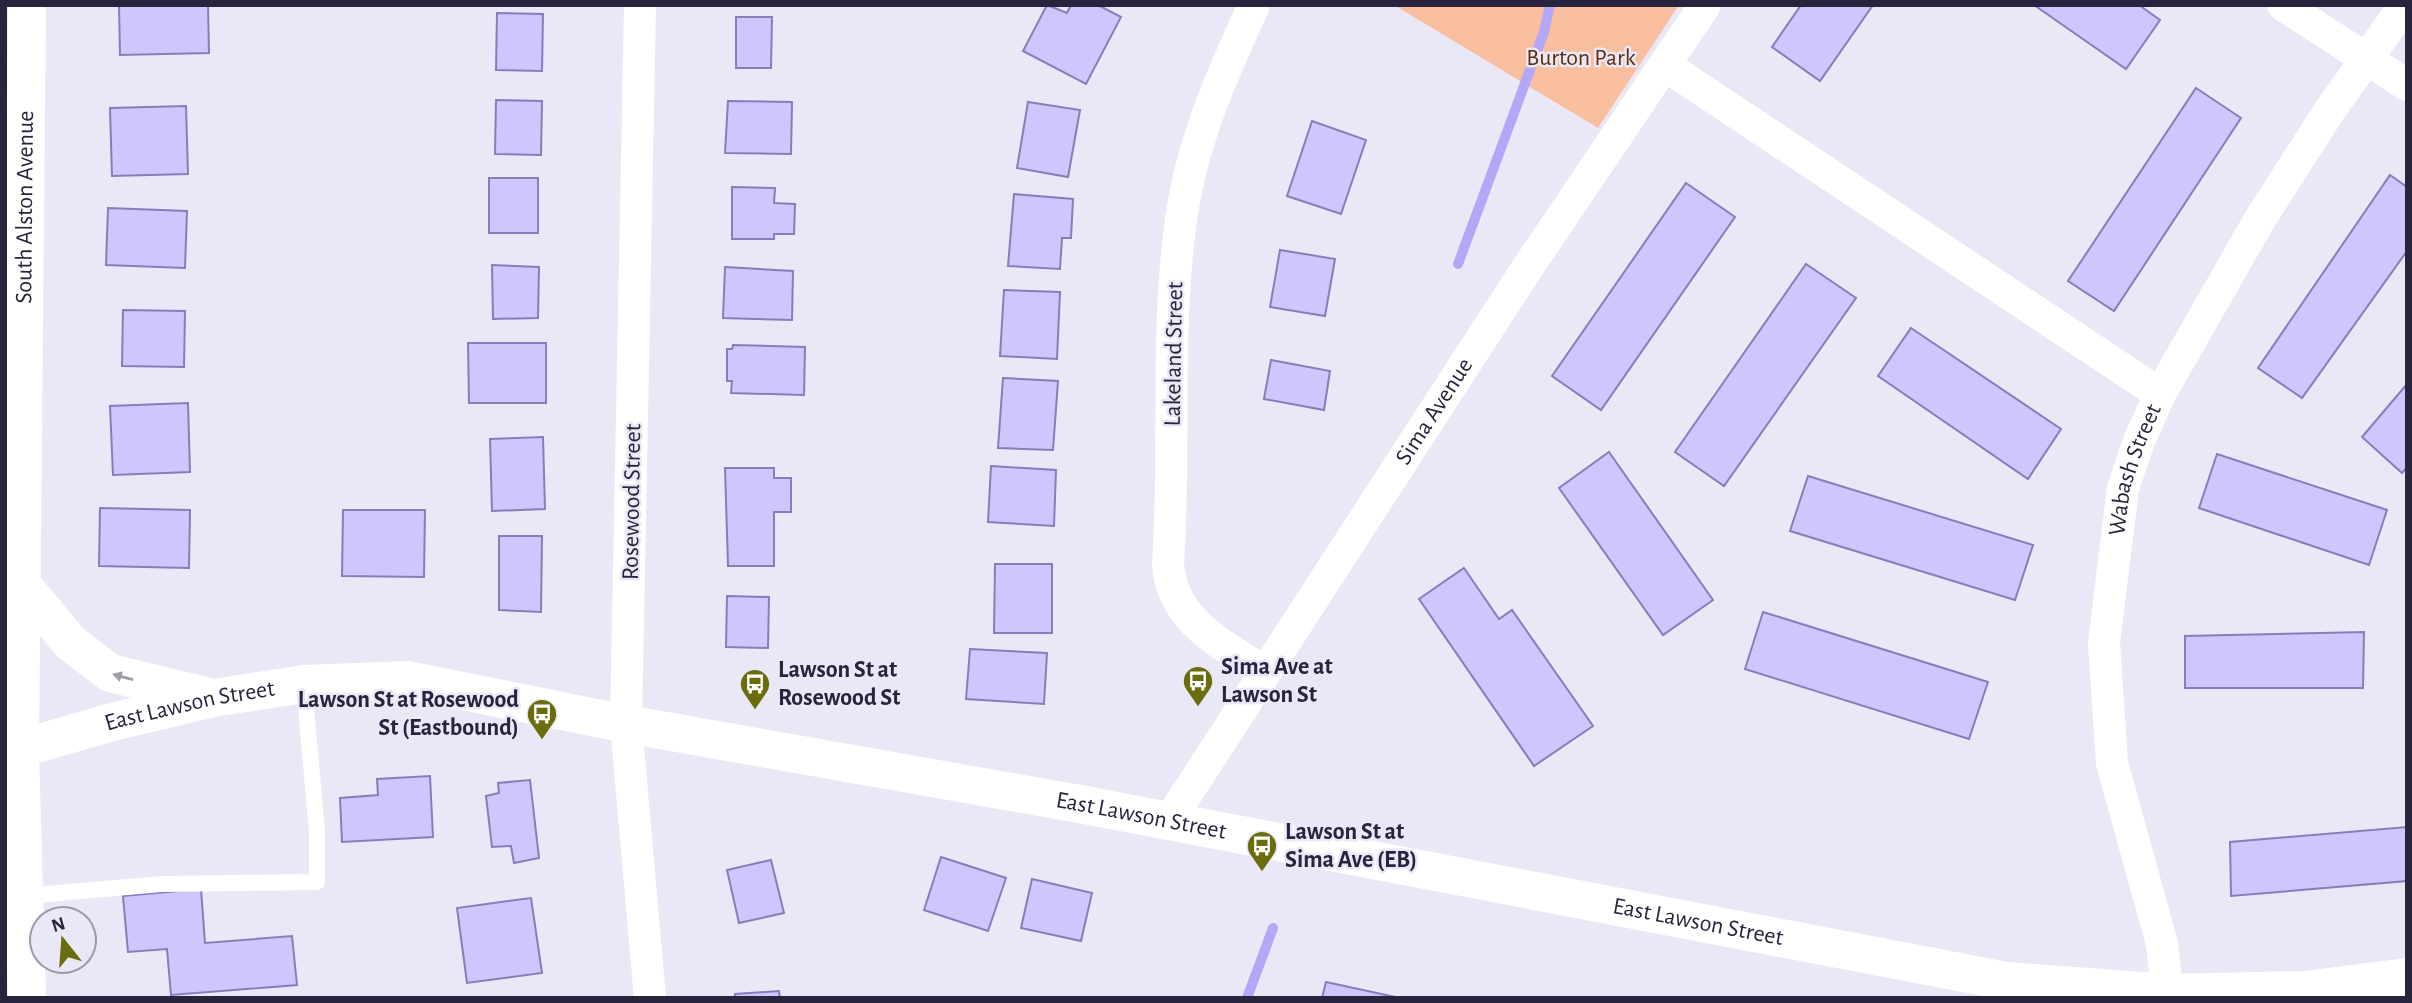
<svg xmlns="http://www.w3.org/2000/svg" width="2412" height="1003" font-family="'Alegreya Sans',sans-serif">
  <rect width="100%" height="100%" fill="#eae8f6"/>
  <polygon fill="#f8be9e" points="1394,5 1679,5 1598,128"/>
  <g fill="none" stroke-linecap="round" stroke-linejoin="round">
    <g stroke="#b3a7f7" stroke-width="10">
      <polyline points="1458,264 1544,32 1550,5"/>
      <polyline points="1247,998 1273,928"/>
    </g>
  </g>
  <g fill="#cec7fd" stroke="#877dbc" stroke-width="2">
    <polygon points="119,5 208,5 209,53 120,55"/>
    <polygon points="1047,5 1067,13 1071,5 1098,5 1121,17 1086,84 1023,51"/>
    <polygon points="1801,5 1873,5 1820,81 1772,47"/>
    <polygon points="2034,5 2139,5 2160,20 2126,69"/>
    <polygon points="497,13 543,14 542,71 496,70"/>
    <polygon points="736,17 772,17 771,68 736,68"/>
    <polygon points="2196,88 2241,118 2114,311 2068,281"/>
    <polygon points="496,100 542,101 541,155 495,154"/>
    <polygon points="728,101 792,102 791,154 725,153"/>
    <polygon points="1028,102 1080,110 1068,177 1017,168"/>
    <polygon points="186,106 188,174 112,176 110,108"/>
    <polygon points="1312,121 1366,140 1341,214 1287,196"/>
    <polygon points="2390,175 2407,187 2407,251 2302,398 2258,368"/>
    <rect x="489" y="178" width="49" height="55"/>
    <polygon points="1686,183 1735,217 1601,410 1552,376"/>
    <polygon points="732,187 775,188 774,203 795,204 794,234 774,234 774,239 732,239"/>
    <polygon points="1014,194 1073,199 1071,238 1062,238 1060,269 1008,266"/>
    <polygon points="108,208 187,211 185,268 106,265"/>
    <polygon points="1280,250 1335,259 1325,316 1270,307"/>
    <polygon points="1806,264 1856,298 1724,486 1675,452"/>
    <polygon points="492,265 539,267 538,318 493,319"/>
    <polygon points="725,267 793,271 792,320 723,318"/>
    <polygon points="1004,290 1060,292 1057,359 1000,356"/>
    <polygon points="123,310 185,311 184,367 122,366"/>
    <polygon points="1911,328 2061,429 2028,479 1878,376"/>
    <polygon points="468,343 546,343 546,403 469,403"/>
    <polygon points="733,345 805,347 804,395 731,393 732,381 727,381 727,349 732,349"/>
    <polygon points="1271,360 1330,371 1324,410 1264,399"/>
    <polygon points="1003,378 1058,381 1053,450 998,448"/>
    <polygon points="2407,384 2407,467 2402,473 2362,437"/>
    <polygon points="188,403 190,472 113,475 110,406"/>
    <polygon points="543,437 545,509 492,511 490,439"/>
    <polygon points="1609,452 1713,600 1663,635 1559,488"/>
    <polygon points="2217,454 2387,510 2369,565 2199,508"/>
    <polygon points="991,466 1056,470 1054,526 988,522"/>
    <polygon points="725,468 774,468 774,478 791,478 791,512 774,512 774,566 728,566"/>
    <polygon points="1808,476 2033,545 2015,600 1790,531"/>
    <polygon points="100,508 190,510 189,568 99,566"/>
    <polygon points="343,510 425,510 424,577 342,576"/>
    <polygon points="499,536 542,536 541,612 499,610"/>
    <polygon points="995,564 1052,564 1052,633 994,633"/>
    <polygon points="1464,568 1499,619 1512,610 1593,726 1534,766 1419,599"/>
    <polygon points="727,596 769,597 768,648 726,647"/>
    <polygon points="1763,612 1988,682 1969,739 1745,669"/>
    <polygon points="2364,632 2363,688 2185,688 2185,636"/>
    <polygon points="970,649 1047,653 1044,704 966,699"/>
    <polygon points="430,776 433,837 342,842 340,798 378,795 377,779"/>
    <polygon points="530,780 539,858 514,863 511,846 492,847 486,796 499,793 498,783"/>
    <polygon points="2407,827 2407,881 2231,896 2230,842"/>
    <polygon points="941,857 1006,878 988,931 924,910"/>
    <polygon points="771,860 784,913 739,923 727,870"/>
    <polygon points="1032,879 1092,893 1081,941 1021,928"/>
    <polygon points="201,889 205,943 292,936 297,985 171,995 167,949 128,952 123,896"/>
    <polygon points="531,898 542,973 467,983 457,908"/>
    <polygon points="1326,982 1400,998 1322,998"/>
    <polygon points="779,991 780,998 735,998 735,994"/>
  </g>
  <g fill="none" stroke-linecap="round" stroke-linejoin="round">
    <polyline stroke="#fff" stroke-width="16" points="25,896 161,884 317,882 317,832 304,685"/>
    <g stroke="#fff" stroke-width="32">
      <polyline points="640,5 626,724 650,998"/>
      <path d="M1254,5C1222,75 1191,144 1181,220C1165,334 1176,451 1168,565C1173,622 1221,643 1264,672"/>
      <polyline points="2283,5 2407,85"/>
      <polyline points="1666,66 2160,394"/>
      <path id="s1" d="M1169,821L1526,270L1705,5"/>
      <path id="s2" d="M2168,998L2162,944L2112,763L2104,643L2123,488L2139,441L2160,394L2260,219L2330,110L2405,5"/>
    </g>
    <g stroke="#fff" stroke-width="38">
      <polyline points="23,586 71,643 110,673 205,696"/>
      <path id="s3" d="M5,753L112,722L213,698L304,684L408,680L626,724L1085,805L2006,981L2168,993L2305,990L2407,977"/>
    </g>
    <path stroke="#fff" stroke-width="38" id="s4" d="M27,998L20,750L27,5"/>
  </g>
  <defs><path id="oneway-solid" d="M-6-.8H1V-3.2L6.5 0L1 3.2V.8H-6Z" transform="scale(1.75)"/></defs>
  <use fill="#9e9ca8" href="#oneway-solid" transform="translate(123 677) rotate(-165)"/>
  <defs>
    <g id="bus-pin" transform="scale(1.575)"><path d="M0 17L-7.5 6A9.5 9.5 0 1 1 7.5 6Z" fill="#6b6c0c" stroke="#eae8f6"/><path d="M-5-6H5V4H4V6H2V4H-2V6H-4V4H-5ZM-3.5-4V0h7V-4ZM-3.5 1.2v1.5H-2V1.2ZM2 1.2v1.5H3.5V1.2Z" fill="#fff"/></g>
  </defs>
  <g fill-rule="evenodd">
    <use href="#bus-pin" x="1198" y="681"/>
    <use href="#bus-pin" x="755" y="684"/>
    <use href="#bus-pin" x="542" y="714"/>
    <use href="#bus-pin" x="1262" y="846"/>
  </g>
  <g text-anchor="middle" dominant-baseline="central" stroke-width="5" stroke-linejoin="round" paint-order="stroke">
    <g font-size="24" fill="#612e0b" stroke="#eae8f6">
      <text x="1581" y="58">Burton Park</text>
    </g>
    <g font-size="24" fill="#28243d" stroke="#eae8f6">
      <text stroke="none"><textPath href="#s4" startOffset="791">South Alston Avenue</textPath></text>
      <text transform="translate(1174 354) rotate(-89)">Lakeland Street</text>
      <text stroke="none"><textPath href="#s1" startOffset="488">Sima Avenue</textPath></text>
      <text stroke="none"><textPath href="#s2" startOffset="539">Wabash Street</textPath></text>
      <text transform="translate(632 502) rotate(-89)">Rosewood Street</text>
      <text stroke="none"><textPath href="#s3" startOffset="191">East Lawson Street</textPath></text>
      <text stroke="none"><textPath href="#s3" startOffset="1157">East Lawson Street</textPath></text>
      <text stroke="none"><textPath href="#s3" startOffset="1724">East Lawson Street</textPath></text>
    </g>
    <g font-size="24" font-weight="bold" fill="#28243d" stroke="#eae8f6" text-anchor="start">
      <text x="1221" y="667">Sima Ave at<tspan x="1221" dy="28">Lawson St</tspan></text>
      <text x="778" y="670">Lawson St at<tspan x="778" dy="28">Rosewood St</tspan></text>
      <text x="519" y="700" text-anchor="end">Lawson St at Rosewood<tspan x="519" dy="28">St (Eastbound)</tspan></text>
      <text x="1285" y="832">Lawson St at<tspan x="1285" dy="28">Sima Ave (EB)</tspan></text>
    </g>
  </g>
  <rect width="2412" height="1003" fill="none" stroke="#28243d" stroke-width="14"/>
  <g transform="translate(63 940) rotate(343)"><circle r="33" fill="#eae8f6" stroke="#9c9aac" stroke-width="2"/>
  <path d="M0-5L12 26L0 18L-12 26Z" fill="#6b6c0c"/>
  <text y="-10" font-size="19" font-weight="bold" text-anchor="middle" fill="#28243d">N</text>
  </g>
</svg>
